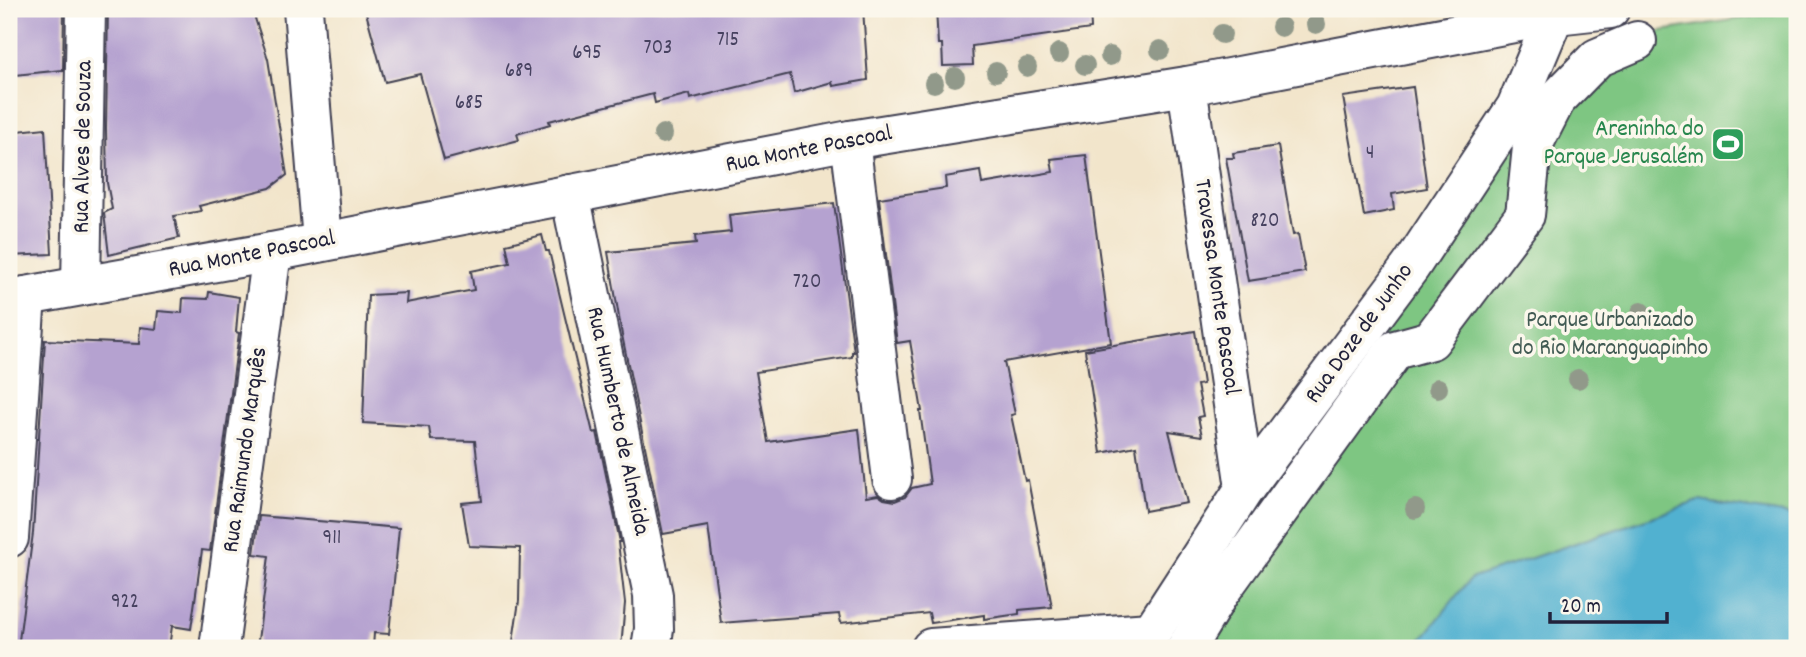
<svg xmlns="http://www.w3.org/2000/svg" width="1806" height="657" font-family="Dekko,sans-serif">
  <rect width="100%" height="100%" fill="#fbf7ec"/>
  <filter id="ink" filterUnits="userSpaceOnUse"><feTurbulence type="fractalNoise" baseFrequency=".0143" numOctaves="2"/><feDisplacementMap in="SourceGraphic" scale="14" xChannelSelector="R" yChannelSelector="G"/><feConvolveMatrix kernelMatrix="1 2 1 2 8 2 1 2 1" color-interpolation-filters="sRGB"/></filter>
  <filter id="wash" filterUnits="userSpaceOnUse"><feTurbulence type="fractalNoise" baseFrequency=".00686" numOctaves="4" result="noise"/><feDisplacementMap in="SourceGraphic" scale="28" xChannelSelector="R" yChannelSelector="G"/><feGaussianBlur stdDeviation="1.57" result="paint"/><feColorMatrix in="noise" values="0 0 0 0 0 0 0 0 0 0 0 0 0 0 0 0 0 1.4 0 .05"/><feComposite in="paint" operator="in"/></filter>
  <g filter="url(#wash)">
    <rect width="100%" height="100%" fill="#f2e5cb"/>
    <polygon fill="#7ec682" stroke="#50745e" stroke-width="2" points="1797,10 1797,516 1699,501 1470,579 1415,648 1160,648 1251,513 1427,274 1533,112 1609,39"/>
    <polygon fill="#51b1d0" stroke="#3a6a86" stroke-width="2" points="1699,501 1797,516 1797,642 1714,648 1415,648 1470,579"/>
    <g id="blocks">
      <g fill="#b5a2d0">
        <polygon points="11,9 64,9 63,70 15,75"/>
        <polygon points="108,9 252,9 268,59 287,175 270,188 199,206 201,211 174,216 179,238 109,255 104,213 112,209 107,183 106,128"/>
        <polygon points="365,9 863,9 868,80 833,86 832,82 794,93 790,74 690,99 689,94 655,103 653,94 549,121 550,124 517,134 519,140 444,160 420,74 385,82"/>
        <polygon points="936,9 1090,9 1091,29 972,46 973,65 943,66 942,44 938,44"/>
        <polygon points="1413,87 1427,188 1392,194 1394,210 1364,216 1343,97"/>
        <polygon points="45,128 52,254 9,256 9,132"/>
        <polygon points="1278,146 1293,235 1298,234 1305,272 1248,281 1226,158 1234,158 1233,153"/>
        <polygon points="1086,155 1111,343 1004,362 1015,414 1011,415 1025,481 1028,480 1052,607 1019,610 1019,614 984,619 984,615 931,623 929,613 841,623 839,614 721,623 708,526 663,534 622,335 608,252 696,244 695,236 731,232 729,215 834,203 854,352 852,352 852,357 756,372 768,442 859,429 866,497 878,495 884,499 895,501 905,497 912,488 930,484 920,411 922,411 910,341 897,343 879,198 946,188 945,177 980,171 982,184 1053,172 1051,159"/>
        <polygon points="542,235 546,251 549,251 593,433 597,432 620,542 618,542 625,603 621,648 512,648 519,601 520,548 469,546 462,503 482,501 475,441 431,440 429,427 363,423 368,295 407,293 406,303 474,290 471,271 510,263 506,244"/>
        <polygon points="209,292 239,297 236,332 239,333 210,551 202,550 191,629 172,626 169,648 18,648 33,533 45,340 139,344 140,327 156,329 158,311 182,313 183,298 208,299"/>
        <polygon points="1195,331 1203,384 1197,385 1203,416 1198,417 1202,436 1169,431 1187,503 1145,511 1136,446 1101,453 1085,350"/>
        <polygon points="259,516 399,528 389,634 374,633 373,648 257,648 269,556 254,554"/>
      </g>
    </g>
  </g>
  <g filter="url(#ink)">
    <use href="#blocks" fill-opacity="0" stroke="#413f51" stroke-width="2"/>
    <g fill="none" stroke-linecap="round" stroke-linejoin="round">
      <g stroke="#413f51" stroke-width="42">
        <g id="minor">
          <polyline points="303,9 322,241"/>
          <polyline points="1187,86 1245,488"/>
          <polyline points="850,140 892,479"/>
          <polyline points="570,194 653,595 654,629 651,648"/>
          <polyline points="81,286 86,9"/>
          <polyline points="9,299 272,252 850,140 1187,86 1556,15 1610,9"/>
          <polyline points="9,538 26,296"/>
          <polyline points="219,648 272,252"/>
          <polyline points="931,648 1150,632"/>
          <polyline points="1141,648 1245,488 1411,266 1516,107 1557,9"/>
          <polyline points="1186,648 1220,592 1395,350 1431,340 1525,215 1532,147 1556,100 1597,58 1637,41"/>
        </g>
      </g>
      <use href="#minor" stroke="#fff" stroke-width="38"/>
    </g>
    <g fill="#91998a">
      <circle cx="1316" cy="24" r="10"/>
      <circle cx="1281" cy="27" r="10"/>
      <circle cx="1222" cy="34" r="10"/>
      <circle cx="1160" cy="50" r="10"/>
      <circle cx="1059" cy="53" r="10"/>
      <circle cx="1110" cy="56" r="10"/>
      <circle cx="1085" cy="65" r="10"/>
      <circle cx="1027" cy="67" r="10"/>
      <circle cx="996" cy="72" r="10"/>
      <circle cx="955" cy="77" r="10"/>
      <circle cx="934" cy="83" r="10"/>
      <circle cx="663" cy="134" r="10"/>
      <circle cx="1641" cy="312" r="10"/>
      <circle cx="1578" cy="379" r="10"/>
      <circle cx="1438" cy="388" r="10"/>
      <circle cx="1415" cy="509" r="10"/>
    </g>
  </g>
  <defs>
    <g id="stadium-square" transform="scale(1.75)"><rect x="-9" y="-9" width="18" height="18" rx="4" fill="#2e9e5b" stroke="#fbf7ec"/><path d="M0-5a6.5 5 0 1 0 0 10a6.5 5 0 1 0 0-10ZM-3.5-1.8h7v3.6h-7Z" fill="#fff"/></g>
  </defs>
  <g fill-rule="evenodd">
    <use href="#stadium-square" x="1728" y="144"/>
  </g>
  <g text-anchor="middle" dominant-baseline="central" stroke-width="7" stroke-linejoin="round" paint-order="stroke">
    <g font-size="21" fill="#474260">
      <text x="728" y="41">715</text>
      <text x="658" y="49">703</text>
      <text x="587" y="54">695</text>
      <text x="519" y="72">689</text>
      <text x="469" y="104">685</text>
      <text x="1370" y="154">4</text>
      <text x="1265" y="222">820</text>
      <text x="807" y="283">720</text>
      <text x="332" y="539">911</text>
      <text x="125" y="603">922</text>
    </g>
    <g font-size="24" fill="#27864d" stroke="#fbf7ec" text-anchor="end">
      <text x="1704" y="130">Areninha do<tspan x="1704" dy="28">Parque Jerusalém</tspan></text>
    </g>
    <g font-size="24" fill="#22223b" stroke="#fbf7ec">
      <text transform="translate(84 147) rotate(-89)">Rua Alves de Souza</text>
      <text transform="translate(809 150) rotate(-11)">Rua Monte Pascoal</text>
      <text transform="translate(252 255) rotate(-11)">Rua Monte Pascoal</text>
      <text transform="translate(1216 287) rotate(82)">Travessa Monte Pascoal</text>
      <text transform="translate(1360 334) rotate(-54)">Rua Doze de Junho</text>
      <text transform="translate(617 421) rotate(78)">Rua Humberto de Almeida</text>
      <text transform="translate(246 450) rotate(-82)">Rua Raimundo Marquês</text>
    </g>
    <g font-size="24" fill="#425b54" stroke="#fbf7ec">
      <text x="1610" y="321">Parque Urbanizado<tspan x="1610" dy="28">do Rio Maranguapinho</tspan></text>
    </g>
  </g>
  <rect width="1806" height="657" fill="none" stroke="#fbf7ec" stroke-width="35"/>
  <path d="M1550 612v10h117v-10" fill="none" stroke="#22223b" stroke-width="3.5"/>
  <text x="1561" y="612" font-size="21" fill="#22223b" stroke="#fbf7ec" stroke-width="5" paint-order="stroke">20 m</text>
</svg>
